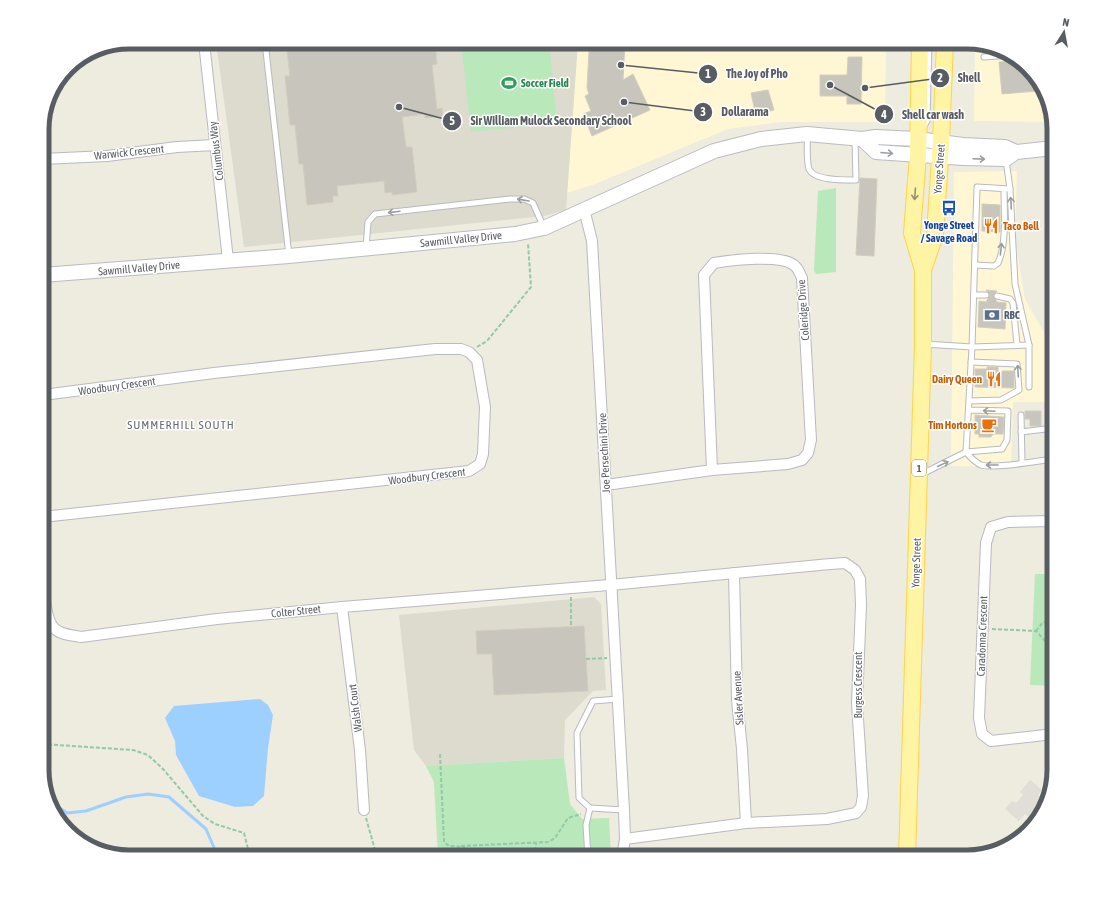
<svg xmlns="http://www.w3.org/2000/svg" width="1096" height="899" font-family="'Asap Condensed',sans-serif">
  <rect width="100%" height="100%" fill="#eeebdf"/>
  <g fill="#fff7d3">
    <polygon points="578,42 886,42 885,122 781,122 728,129 595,184 567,193"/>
    <polygon points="975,44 1000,49 1024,63 1045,91 1052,122 974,121"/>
    <polygon points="1017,171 1015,240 1025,299 1046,336 1045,402 1013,402 1011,467 951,466 954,172"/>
  </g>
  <polygon fill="#e1ded7" points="1030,780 1042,790 1038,795 1043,799 1047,794 1050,796 1035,823 1025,814 1019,821 1005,809 1012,801 1016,803 1023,795 1020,792"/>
  <g fill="#dddace">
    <polygon points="216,42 578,42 566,210 544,216 244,247"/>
    <polygon points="594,597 601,604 606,690 593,691 565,720 564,758 426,766 414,750 399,615"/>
  </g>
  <g fill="#b9e8bb">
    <polygon points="461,42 549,42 557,123 471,132"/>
    <polygon points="836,188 836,272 816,274 814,270 818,191"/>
    <polygon points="1035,574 1054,574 1054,686 1030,685"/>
    <polygon points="564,758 570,804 582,819 609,818 611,857 438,857 434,782 426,766"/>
  </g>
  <polygon fill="#9ed0ff" points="260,699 268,705 273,715 268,748 264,796 253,806 235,807 199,796 176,755 175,741 165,718 174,706"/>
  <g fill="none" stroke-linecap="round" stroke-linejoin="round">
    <polyline stroke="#9ed0ff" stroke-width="3" points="49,801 67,813 86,811 126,797 148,794 169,797 206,829 218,857"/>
  </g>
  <g fill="#c8c5bc" stroke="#d3cdbd">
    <polygon points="286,42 435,42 437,64 432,65 437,109 442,108 443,116 425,118 425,114 402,117 406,147 412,147 417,192 392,195 392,192 385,193 384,181 337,186 338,196 333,196 333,202 307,205 303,164 299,164 295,125 290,125 285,76 290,76"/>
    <polygon points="593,42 625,42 623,80 633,74 650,110 592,136 583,114 591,111 585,96 589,94 587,88 589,51 592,51"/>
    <polygon points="848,57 862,57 861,104 847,104 847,96 820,96 820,75 847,75"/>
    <polygon points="1020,61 1024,63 1036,78 1037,91 1002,94 999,62"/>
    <polygon points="768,90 774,110 758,114 755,111 751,93"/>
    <polygon points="860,178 877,179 874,256 856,255"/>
    <polygon points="982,204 1000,205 1000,232 982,231"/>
    <polygon points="986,290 997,291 993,295 997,302 1006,303 1005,329 978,327 979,301 986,302 990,295"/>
    <polygon points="987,367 998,367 998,371 1014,371 1014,388 975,387 975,369 987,369"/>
    <polygon points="1025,411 1041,411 1041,426 1030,426 1030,419 1025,419"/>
    <polygon points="975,415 1004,417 1003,434 993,434 991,437 979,437 979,434 975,434"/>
    <polygon points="584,626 588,691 494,695 492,654 477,654 476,631"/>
  </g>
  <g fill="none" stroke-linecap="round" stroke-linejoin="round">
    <g stroke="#b8bac1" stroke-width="7">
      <g id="lane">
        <polyline points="265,42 289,256"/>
        <polyline points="984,57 1010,55"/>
        <polyline points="924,126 927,121 929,42"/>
        <path d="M807,135C808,145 806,160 809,169C814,181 845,180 856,180L855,139"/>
        <polyline points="1010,189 1015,284 1029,345 1029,387"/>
        <polyline points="366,248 368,222 375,214 510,199 524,199 533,203 544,228"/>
        <path d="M975,265L994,266L998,263C1007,244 1004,210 1004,189"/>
        <polyline points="974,295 986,295"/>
        <polyline points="997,296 1010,299 1013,303 1017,345"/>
        <polyline points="924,344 972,347 1029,345"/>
        <polyline points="969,401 1001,400 1019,390 1017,364 971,362"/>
        <polyline points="969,410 1008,411 1007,440 1002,449 966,452 972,347 977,187 1010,189 1006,160"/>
        <polyline points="1021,415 1022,463"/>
        <polyline points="1021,432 1054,428"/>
        <path d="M922,474L966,452C970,457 975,462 981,465C995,469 1037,461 1054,459"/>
        <polyline points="618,699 593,701 577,733 579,798 590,808 624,810"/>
        <polyline points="588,857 586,825 590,808"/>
      </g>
    </g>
    <g stroke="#b8bac1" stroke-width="12">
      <g id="street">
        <polyline points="204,42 228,260"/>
        <polyline points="42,159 107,156 177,147 215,145"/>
        <polyline points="584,209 592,241 624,810 625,839 622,857"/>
        <polyline points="42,423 44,414 42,391"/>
        <path d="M606,485L712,470L788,464L802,460L808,453L811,440L802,278C800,274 798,268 794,265C780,254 732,260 714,263L704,275L712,470"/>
        <polyline points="42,517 469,471 480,464 483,454 485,407 477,360 469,352 461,349 435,349 214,373 43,395"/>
        <path d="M42,560C44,576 43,617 54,628C60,635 72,635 81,637L217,619L342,607L621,584L830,564L845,563L855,570L860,579L861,605L857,703L863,796L861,807L856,813L827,819L746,823L625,839"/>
        <polyline points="734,573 737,700 742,749 746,823"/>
        <polyline points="342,607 360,750 364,810"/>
        <polyline points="1054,734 991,741 982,734 979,718 986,543 991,527 1008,522 1054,521"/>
      </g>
    </g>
    <g stroke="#b9bcc3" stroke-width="16">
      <g id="secondary">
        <polyline points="862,139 876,152 963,158 1006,159 1016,152 1054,148"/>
        <polyline points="42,275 289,256 515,234 544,228 714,151 761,139 807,134 862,139 876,137 917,139 963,145 1005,147 1016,152"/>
      </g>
    </g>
    <g stroke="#ffd447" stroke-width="18">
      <g id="primary">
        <polyline points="923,270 935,235 941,142 945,42"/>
        <polyline points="907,857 923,344 923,270 912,233 918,155 920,42"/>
      </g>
    </g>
    <g stroke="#91caa4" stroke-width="2" stroke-dasharray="4 2" stroke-linecap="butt">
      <polyline points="477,347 487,341 531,287 528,243"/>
      <polyline points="571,597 571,626"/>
      <polyline points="992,629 1036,631 1045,641 1054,641"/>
      <polyline points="1036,631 1043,622 1054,624"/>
      <polyline points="1050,641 1051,667 1054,671"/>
      <polyline points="42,645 51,639"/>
      <polyline points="586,659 607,658"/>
      <polyline points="42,744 133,750 148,755 163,769 203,816 215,824 244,833 250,857"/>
      <polyline points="440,754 444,842 449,846 464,847 465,857"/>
      <polyline points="366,818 377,857"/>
      <polyline points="461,846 548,842 555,838 568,818 581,814"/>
      <polyline points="535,857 536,843"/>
    </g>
    <use href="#lane" stroke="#fff" stroke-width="5"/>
    <use href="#street" stroke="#fff" stroke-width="10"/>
    <use href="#secondary" stroke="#fff" stroke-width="14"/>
    <use href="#primary" stroke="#fff4a3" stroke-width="16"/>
  </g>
  <defs><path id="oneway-shaft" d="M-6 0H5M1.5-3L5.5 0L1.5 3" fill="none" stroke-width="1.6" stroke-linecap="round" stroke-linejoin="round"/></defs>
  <g stroke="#9b9da1">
    <use href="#oneway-shaft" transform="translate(887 153) rotate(5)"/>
    <use href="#oneway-shaft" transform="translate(979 159) rotate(2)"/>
    <use href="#oneway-shaft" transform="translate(523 200) rotate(-170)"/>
    <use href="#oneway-shaft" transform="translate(1011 203) rotate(-93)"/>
    <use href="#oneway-shaft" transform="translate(394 212) rotate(173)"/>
    <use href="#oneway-shaft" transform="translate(1001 249) rotate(-84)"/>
    <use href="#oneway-shaft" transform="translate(1018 371) rotate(-93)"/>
    <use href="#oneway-shaft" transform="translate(989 411) rotate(-177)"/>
    <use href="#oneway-shaft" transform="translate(943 464) rotate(-25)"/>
    <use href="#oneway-shaft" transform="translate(992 465) rotate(180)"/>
  </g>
  <use stroke="#929179" href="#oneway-shaft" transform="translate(915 194) rotate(94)"/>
  <defs>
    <g id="stadium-bare" transform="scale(1.2)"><path d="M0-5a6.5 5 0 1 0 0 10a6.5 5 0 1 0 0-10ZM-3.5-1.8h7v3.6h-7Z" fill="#2e9e5b" stroke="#fff" stroke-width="2.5" paint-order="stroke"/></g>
    <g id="bus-bare" transform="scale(1.2)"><path d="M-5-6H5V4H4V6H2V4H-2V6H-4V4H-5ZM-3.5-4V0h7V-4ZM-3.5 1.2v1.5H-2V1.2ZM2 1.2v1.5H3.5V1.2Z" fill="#1a4fb4" stroke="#fff" stroke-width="2.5" paint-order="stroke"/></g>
    <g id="restaurant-bare" transform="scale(1.2)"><path d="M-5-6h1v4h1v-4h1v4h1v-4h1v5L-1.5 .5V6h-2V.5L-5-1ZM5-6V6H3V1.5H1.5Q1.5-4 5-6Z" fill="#e8710a" stroke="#fff" stroke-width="2.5" paint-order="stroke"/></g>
    <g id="bank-bare" transform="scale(1.2)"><path d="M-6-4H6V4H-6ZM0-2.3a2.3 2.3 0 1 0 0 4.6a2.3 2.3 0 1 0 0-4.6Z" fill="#5c6f8a" stroke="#fff" stroke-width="2.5" paint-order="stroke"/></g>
    <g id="cafe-bare" transform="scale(1.2)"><path d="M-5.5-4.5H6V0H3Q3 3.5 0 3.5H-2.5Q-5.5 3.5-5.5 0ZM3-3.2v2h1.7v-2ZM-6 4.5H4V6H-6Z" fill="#e8710a" stroke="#fff" stroke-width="2.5" paint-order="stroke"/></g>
  </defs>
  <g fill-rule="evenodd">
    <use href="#stadium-bare" x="509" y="83"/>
    <use href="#bus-bare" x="949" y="208"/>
    <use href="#restaurant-bare" x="991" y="226"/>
    <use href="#bank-bare" x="992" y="315"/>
    <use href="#restaurant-bare" x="994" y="379"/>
    <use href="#cafe-bare" x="989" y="425"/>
  </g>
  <g text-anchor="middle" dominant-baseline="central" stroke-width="3" stroke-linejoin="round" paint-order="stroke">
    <rect fill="#fff" stroke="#8a8d92" stroke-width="1" x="912" y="460" width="14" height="16" rx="3"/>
    <g font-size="10" font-weight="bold" fill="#585c63">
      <text x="919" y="468">1</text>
    </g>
    <g font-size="11" font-weight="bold" fill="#27864d" stroke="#fff" text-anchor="start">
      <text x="521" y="83">Soccer Field</text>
    </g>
    <g font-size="11" fill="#585c63" stroke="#fff">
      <text transform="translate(216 151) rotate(-97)">Columbus Way</text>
      <text transform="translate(129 152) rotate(-6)">Warwick Crescent</text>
      <text transform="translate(939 169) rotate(-86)">Yonge Street</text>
      <text transform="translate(461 239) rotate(-6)">Sawmill Valley Drive</text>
      <text transform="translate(139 268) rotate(-5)">Sawmill Valley Drive</text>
      <text transform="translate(803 310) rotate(-94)">Coleridge Drive</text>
      <text transform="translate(117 386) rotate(-8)">Woodbury Crescent</text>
      <text transform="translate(604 453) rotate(-93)">Joe Persechini Drive</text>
      <text transform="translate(427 476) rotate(-7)">Woodbury Crescent</text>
      <text transform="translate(916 563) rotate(-88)">Yonge Street</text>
      <text transform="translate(296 611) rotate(-6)">Colter Street</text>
      <text transform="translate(982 636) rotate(-88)">Caradonna Crescent</text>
      <text transform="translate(858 685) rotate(-90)">Burgess Crescent</text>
      <text transform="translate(738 698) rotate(-93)">Sisler Avenue</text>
      <text transform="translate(355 708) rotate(-97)">Walsh Court</text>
    </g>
    <g font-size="11" font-weight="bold" fill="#164399" stroke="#fff">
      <text x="949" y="225">Yonge Street<tspan x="949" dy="13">/ Savage Road</tspan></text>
    </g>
    <g font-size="11" font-weight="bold" fill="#c56008" stroke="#fff" text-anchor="end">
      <text x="1003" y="226" text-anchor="start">Taco Bell</text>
      <text x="982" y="379">Dairy Queen</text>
      <text x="977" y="425">Tim Hortons</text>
    </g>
    <g font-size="11" font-weight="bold" fill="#4e5e75" stroke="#fff" text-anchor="start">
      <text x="1004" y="315">RBC</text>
    </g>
    <g font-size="12" letter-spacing="1" fill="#696e75" stroke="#fff">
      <text x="181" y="425">SUMMERHILL SOUTH</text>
    </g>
  </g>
  <path d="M0 0H1096V899H0ZM129 49H967A80 80 0 0 1 1047 129V770A80 80 0 0 1 967 850H129A80 80 0 0 1 49 770V129A80 80 0 0 1 129 49Z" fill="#fff" fill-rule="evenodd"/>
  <path fill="none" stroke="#585c63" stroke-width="5" d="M129 49H967A80 80 0 0 1 1047 129V770A80 80 0 0 1 967 850H129A80 80 0 0 1 49 770V129A80 80 0 0 1 129 49Z"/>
  <path fill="none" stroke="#585c63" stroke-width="1.5" d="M621 65L708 74M865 88L940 78M624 102L703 112M830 85L884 114M399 107L452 121"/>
  <g fill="#585c63" stroke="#fff" stroke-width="1.5">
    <circle cx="621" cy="65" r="4"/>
    <circle cx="865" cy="88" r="4"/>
    <circle cx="624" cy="102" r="4"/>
    <circle cx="830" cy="85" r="4"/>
    <circle cx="399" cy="107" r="4"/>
    <circle cx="708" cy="74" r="10"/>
    <circle cx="940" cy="78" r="10"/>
    <circle cx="703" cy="112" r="10"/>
    <circle cx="884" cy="114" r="10"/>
    <circle cx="452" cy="121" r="10"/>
  </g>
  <g font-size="12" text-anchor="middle" font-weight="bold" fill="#fff">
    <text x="708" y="78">1</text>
    <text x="940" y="82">2</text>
    <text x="703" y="116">3</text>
    <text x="884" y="119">4</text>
    <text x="452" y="125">5</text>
  </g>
  <g font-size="12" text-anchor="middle" font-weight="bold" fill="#585c63" stroke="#fff" stroke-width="3" stroke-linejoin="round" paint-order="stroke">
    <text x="757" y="78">The Joy of Pho</text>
    <text x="969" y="82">Shell</text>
    <text x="745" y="116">Dollarama</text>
    <text x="933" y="119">Shell car wash</text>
    <text x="551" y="125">Sir William Mulock Secondary School</text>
  </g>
  <g transform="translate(1064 32) rotate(11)" stroke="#ffffff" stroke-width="3" paint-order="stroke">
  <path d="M0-3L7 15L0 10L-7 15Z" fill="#585c63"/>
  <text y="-6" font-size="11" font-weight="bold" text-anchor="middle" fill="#585c63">N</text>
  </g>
</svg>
